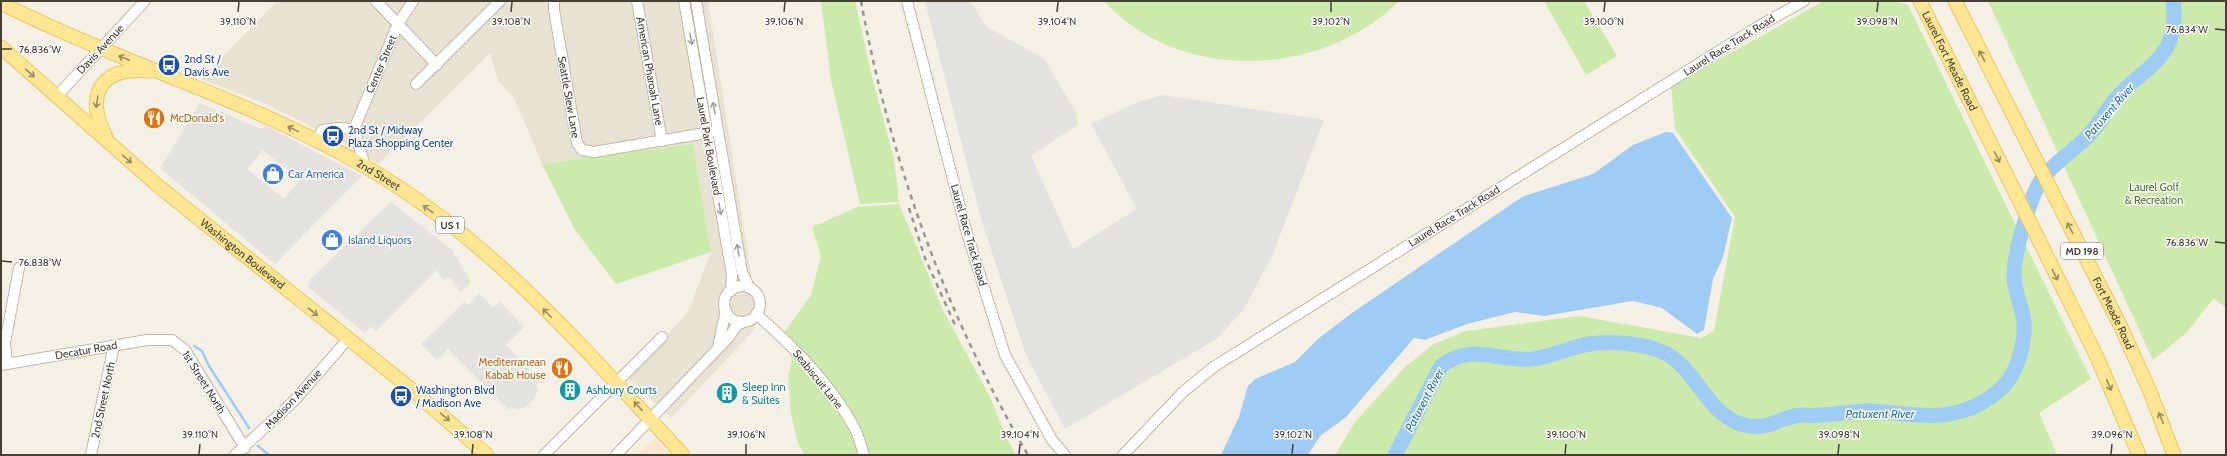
<svg xmlns="http://www.w3.org/2000/svg" width="2227" height="456" font-family="Cabin,sans-serif">
  <rect width="100%" height="100%" fill="#f4f0e5"/>
  <polygon fill="#e8e2d3" points="277,1 708,1 752,280 763,290 765,301 753,331 671,418 628,378 688,312 711,252 693,144 542,164 514,98 498,81 490,53 378,164 342,142 268,105 201,79"/>
  <polygon fill="#f7e8cf" points="654,438 670,455 637,455"/>
  <g fill="#cbeaab">
    <polygon points="821,1 855,1 871,73 894,159 899,202 860,204 831,80"/>
    <path d="M1104,1H1399C1322,78 1180,84 1104,1Z"/>
    <polygon points="1544,1 1584,1 1617,56 1586,75"/>
    <polygon points="1824,1 1893,1 1908,5 2091,379 2039,413 2057,455 1335,455 1355,422 1405,367 1434,344 1466,331 1580,316 1701,338 1714,331 1735,217 1675,129 1671,86"/>
    <polygon points="1988,1 2226,1 2226,308 2214,298 2186,333 2153,360"/>
    <polygon points="693,144 711,252 616,284 575,230 542,164"/>
    <polygon points="899,204 943,310 990,397 1007,439 1016,455 805,455 798,444 791,414 788,377 792,359 782,336 811,295 821,256 812,227 858,207"/>
  </g>
  <g fill="#e4e2de" fill-rule="evenodd">
    <polygon points="925,1 970,1 986,26 1044,59 1077,114 1077,125 1031,156 1073,249 1137,209 1091,124 1138,102 1163,95 1324,120 1273,254 1244,309 1218,338 1065,429 1026,355 981,219"/>
    <path d="M200,103L261,129L266,126L362,176L275,264L160,168ZM263,150L300,180L284,199L247,169Z"/>
    <polygon points="391,202 452,250 471,282 461,292 450,277 443,280 437,270 376,331 371,326 365,333 308,287 311,282 309,280"/>
    <polygon points="479,293 493,307 500,302 524,327 506,345 540,381 536,385 538,390 535,398 524,408 517,409 512,407 509,410 448,349 437,360 421,344 464,302 468,305"/>
  </g>
  <polygon fill="#9eccf4" points="1666,132 1673,133 1732,218 1723,257 1713,279 1704,330 1697,334 1662,308 1633,301 1544,316 1515,312 1467,324 1425,340 1414,338 1346,417 1320,436 1308,455 1221,455 1239,417 1248,386 1255,379 1295,362 1319,338 1352,313 1522,197 1593,174 1633,145"/>
  <g fill="none" stroke-linecap="round" stroke-linejoin="round">
    <g stroke="#9eccf4" stroke-width="2.5">
      <polyline points="194,346 202,351 209,366 249,428"/>
      <polyline points="258,446 269,455"/>
    </g>
    <path stroke="#9eccf4" stroke-width="15" d="M1395,455L1441,366C1473,342 1497,362 1532,359C1552,357 1570,347 1589,344C1613,341 1646,343 1667,354C1698,372 1708,416 1744,425C1769,431 1779,417 1800,415C1807,415 1815,416 1822,415C1838,414 1854,411 1869,411C1895,412 1929,419 1954,413C1974,409 1995,397 2008,381C2020,364 2027,335 2023,315C2019,301 2014,289 2014,274C2014,254 2030,198 2040,182C2052,164 2071,153 2086,138C2100,125 2107,106 2122,92C2153,62 2180,53 2173,1"/>
    <g stroke="#c0b8a7" stroke-width="12">
      <g id="minor">
        <polyline points="376,1 437,65"/>
        <polyline points="554,1 554,10 577,143 582,150 594,152 712,132"/>
        <polyline points="637,1 662,141"/>
        <polyline points="684,1 732,274 731,291"/>
        <polyline points="696,1 742,272 749,287"/>
        <polyline points="907,1 966,230 1005,355 1052,440 1065,455"/>
        <polyline points="416,84 500,1"/>
        <polyline points="56,97 145,1"/>
        <polyline points="317,141 322,130 338,128 354,129"/>
        <polyline points="365,166 354,129 398,24 413,1"/>
        <circle cx="742" cy="304" r="18"/>
        <path d="M756,314C792,345 833,387 855,429C859,437 861,446 864,455"/>
        <polyline points="718,347 726,310"/>
        <polyline points="7,364 5,343 19,268"/>
        <polyline points="1,365 147,340 172,340 185,350 245,448"/>
        <polyline points="91,455 114,345"/>
        <polyline points="235,455 294,401 348,339"/>
        <polyline points="544,455 662,337"/>
        <polyline points="616,455 729,337 737,325 744,322"/>
        <polyline points="1123,455 1184,391 1215,366 1759,26 1804,1"/>
      </g>
    </g>
    <g stroke="#eac75d" stroke-width="15">
      <g id="major">
        <path id="s1" d="M1920,1L2096,355L2139,455"/>
        <path id="s2" d="M1955,1L2120,325L2151,394L2174,455"/>
        <path id="s3" d="M1,3C120,63 250,100 366,167C491,239 586,351 683,455"/>
        <path id="s4" d="M1,47L157,185L411,389L487,455"/>
        <path d="M106,137C85,95 99,67 149,71"/>
      </g>
    </g>
    <use href="#minor" stroke="#fff" stroke-width="10"/>
    <use href="#major" stroke="#ffe693" stroke-width="13"/>
    <g stroke="#959595" stroke-width="2.5" stroke-dasharray="5 5" stroke-linecap="butt">
      <path d="M861,1C890,160 946,315 1028,455"/>
      <polyline points="909,208 925,258 955,325"/>
    </g>
  </g>
  <defs><path id="oneway-shaft" d="M-6 0H5M1.5-3L5.5 0L1.5 3" fill="none" stroke-width="1.6" stroke-linecap="round" stroke-linejoin="round"/></defs>
  <g stroke="#a2a09a">
    <use href="#oneway-shaft" transform="translate(691 39) rotate(80)"/>
    <use href="#oneway-shaft" transform="translate(714 108) rotate(-100)"/>
    <use href="#oneway-shaft" transform="translate(720 209) rotate(80)"/>
    <use href="#oneway-shaft" transform="translate(738 250) rotate(-100)"/>
  </g>
  <g stroke="#998b5f">
    <use href="#oneway-shaft" transform="translate(1982 56) rotate(-117)"/>
    <use href="#oneway-shaft" transform="translate(124 58) rotate(-158)"/>
    <use href="#oneway-shaft" transform="translate(30 73) rotate(42)"/>
    <use href="#oneway-shaft" transform="translate(97 102) rotate(99)"/>
    <use href="#oneway-shaft" transform="translate(293 129) rotate(-154)"/>
    <use href="#oneway-shaft" transform="translate(1997 157) rotate(64)"/>
    <use href="#oneway-shaft" transform="translate(127 159) rotate(41)"/>
    <use href="#oneway-shaft" transform="translate(428 209) rotate(-144)"/>
    <use href="#oneway-shaft" transform="translate(2070 228) rotate(-117)"/>
    <use href="#oneway-shaft" transform="translate(2055 275) rotate(63)"/>
    <use href="#oneway-shaft" transform="translate(313 312) rotate(39)"/>
    <use href="#oneway-shaft" transform="translate(547 313) rotate(-135)"/>
    <use href="#oneway-shaft" transform="translate(2109 385) rotate(67)"/>
    <use href="#oneway-shaft" transform="translate(638 406) rotate(-133)"/>
    <use href="#oneway-shaft" transform="translate(445 417) rotate(40)"/>
    <use href="#oneway-shaft" transform="translate(2161 418) rotate(-112)"/>
  </g>
  <path fill="none" stroke="#464034" stroke-width="1.5" d="M238,12L239,2M511,12L512,2M784,12L785,2M1057,12L1058,2M1331,12V2M1604,12L1605,2M1877,12L1878,2M2215,29L2225,30M2,49H12M2215,242L2225,243M2,261L12,262M199,454L200,444M472,454L473,444M746,454V444M1019,454L1020,444M1292,454L1293,444M1565,454L1566,444M1838,454L1839,444M2111,454L2112,444"/>
  <defs>
    <g id="bus-disc" transform="scale(1.15)"><circle r="9.5" fill="#1a4fb4" stroke="#fff"/><path d="M-5-6H5V4H4V6H2V4H-2V6H-4V4H-5ZM-3.5-4V0h7V-4ZM-3.5 1.2v1.5H-2V1.2ZM2 1.2v1.5H3.5V1.2Z" fill="#fff"/></g>
    <g id="restaurant-disc" transform="scale(1.15)"><circle r="9.5" fill="#e8710a" stroke="#fff"/><path d="M-5-6h1v4h1v-4h1v4h1v-4h1v5L-1.5 .5V6h-2V.5L-5-1ZM5-6V6H3V1.5H1.5Q1.5-4 5-6Z" fill="#fff"/></g>
    <g id="shop-disc" transform="scale(1.15)"><circle r="9.5" fill="#3f7fe0" stroke="#fff"/><path d="M-5-2.5h2.3a2.7 3.5 0 0 1 5.4 0H5L5.5 6h-11ZM-1.5-2.5h3a1.5 2.3 0 0 0-3 0Z" fill="#fff"/></g>
    <g id="building-disc" transform="scale(1.15)"><circle r="9.5" fill="#0f9aa8" stroke="#fff"/><path d="M-4-6H4V6H1V3H-1V6H-4ZM-2.5-4.3h1.7v1.8h-1.7ZM.8-4.3h1.7v1.8H.8ZM-2.5-1h1.7V.8h-1.7ZM.8-1h1.7V.8H.8Z" fill="#fff"/></g>
  </defs>
  <g fill-rule="evenodd">
    <use href="#bus-disc" x="169" y="65"/>
    <use href="#restaurant-disc" x="154" y="118"/>
    <use href="#bus-disc" x="333" y="136"/>
    <use href="#shop-disc" x="273" y="174"/>
    <use href="#shop-disc" x="332" y="240"/>
    <use href="#restaurant-disc" x="562" y="368"/>
    <use href="#building-disc" x="570" y="390"/>
    <use href="#building-disc" x="727" y="393"/>
    <use href="#bus-disc" x="401" y="396"/>
  </g>
  <g text-anchor="middle" dominant-baseline="central" stroke-width="3" stroke-linejoin="round" paint-order="stroke">
    <g fill="#fff" stroke="#7e7971" stroke-width="1">
      <rect x="436" y="217" width="28" height="16" rx="3"/>
      <rect x="2061" y="243" width="42" height="16" rx="3"/>
    </g>
    <g font-size="10" font-weight="bold" fill="#464034">
      <text x="450" y="225">US 1</text>
      <text x="2082" y="251">MD 198</text>
    </g>
    <g font-size="11" fill="#464034" stroke="#fff">
      <text transform="translate(1729 45) rotate(-32)">Laurel Race Track Road</text>
      <text transform="translate(100 49) rotate(-47)">Davis Avenue</text>
      <text stroke="none"><textPath href="#s1" startOffset="67">Laurel Fort Meade Road</textPath></text>
      <text transform="translate(381 64) rotate(-67)">Center Street</text>
      <text transform="translate(650 71) rotate(80)">American Pharoah Lane</text>
      <text transform="translate(569 97) rotate(80)">Seattle Slew Lane</text>
      <text transform="translate(709 146) rotate(80)">Laurel Park Boulevard</text>
      <text stroke="none"><textPath href="#s3" startOffset="415">2nd Street</textPath></text>
      <text transform="translate(1454 216) rotate(-32)">Laurel Race Track Road</text>
      <text transform="translate(969 235) rotate(74)">Laurel Race Track Road</text>
      <text stroke="none"><textPath href="#s4" startOffset="318">Washington Boulevard</textPath></text>
      <text stroke="none"><textPath href="#s2" startOffset="350">Fort Meade Road</textPath></text>
      <text transform="translate(86 350) rotate(-10)">Decatur Road</text>
      <text transform="translate(818 379) rotate(51)">Seabiscuit Lane</text>
      <text transform="translate(204 382) rotate(58)">1st Street North</text>
      <text transform="translate(293 399) rotate(-47)">Madison Avenue</text>
      <text transform="translate(103 400) rotate(-78)">2nd Street North</text>
    </g>
    <g font-size="11" fill="#164399" stroke="#fff" text-anchor="start">
      <text x="184" y="59">2nd St /<tspan x="184" dy="13">Davis Ave</tspan></text>
      <text x="348" y="130">2nd St / Midway<tspan x="348" dy="13">Plaza Shopping Center</tspan></text>
      <text x="416" y="390">Washington Blvd<tspan x="416" dy="13">/ Madison Ave</tspan></text>
    </g>
    <g font-size="11" fill="#c56008" stroke="#fff" text-anchor="start">
      <text x="170" y="118">McDonald's</text>
      <text x="546" y="362" text-anchor="end">Mediterranean<tspan x="546" dy="13">Kabab House</tspan></text>
    </g>
    <g font-size="11" fill="#366cbe" stroke="#fff" text-anchor="start">
      <text x="288" y="174">Car America</text>
      <text x="348" y="240">Island Liquors</text>
    </g>
    <g font-size="11" fill="#417b24" stroke="#fff">
      <text x="2154" y="187">Laurel Golf<tspan x="2154" dy="13">&amp; Recreation</tspan></text>
    </g>
    <g font-size="11" fill="#0d838f" stroke="#fff" text-anchor="start">
      <text x="742" y="387">Sleep Inn<tspan x="742" dy="13">&amp; Suites</tspan></text>
      <text x="586" y="390">Ashbury Courts</text>
    </g>
    <g font-size="12" font-style="italic" fill="#2774b8" stroke="#fff">
      <text transform="translate(2109 111) rotate(-49)">Patuxent River</text>
      <text transform="translate(1424 400) rotate(-62)">Patuxent River</text>
      <text x="1880" y="413">Patuxent River</text>
    </g>
  </g>
  <g font-size="10" text-anchor="middle" fill="#464034" stroke="#fff" stroke-width="3" stroke-linejoin="round" paint-order="stroke">
    <text x="238" y="25">39.110°N</text>
    <text x="511" y="25">39.108°N</text>
    <text x="784" y="25">39.106°N</text>
    <text x="1057" y="25">39.104°N</text>
    <text x="1331" y="25">39.102°N</text>
    <text x="1604" y="25">39.100°N</text>
    <text x="1877" y="25">39.098°N</text>
    <text x="2187" y="33">76.834°W</text>
    <text x="40" y="53">76.836°W</text>
    <text x="2187" y="246">76.836°W</text>
    <text x="40" y="266">76.838°W</text>
    <text x="200" y="438">39.110°N</text>
    <text x="473" y="438">39.108°N</text>
    <text x="746" y="438">39.106°N</text>
    <text x="1020" y="438">39.104°N</text>
    <text x="1293" y="438">39.102°N</text>
    <text x="1566" y="438">39.100°N</text>
    <text x="1839" y="438">39.098°N</text>
    <text x="2112" y="438">39.096°N</text>
  </g>
  <rect width="2227" height="456" fill="none" stroke="#464034" stroke-width="4"/>
</svg>
